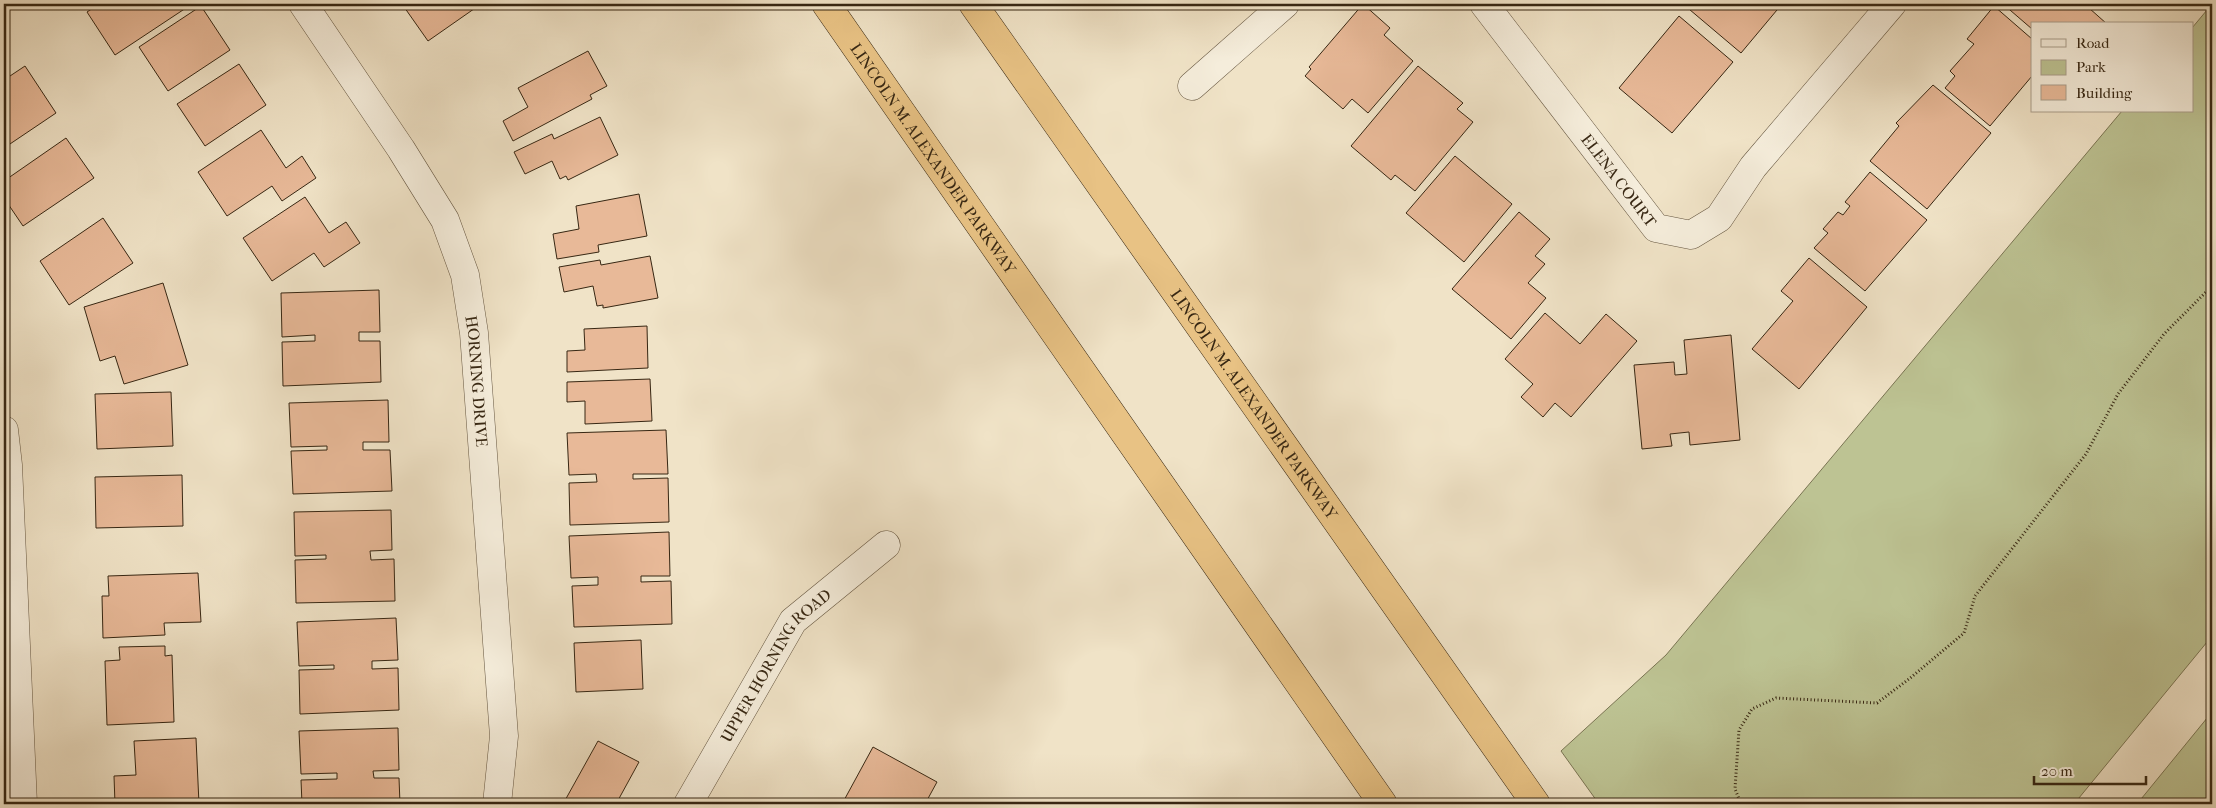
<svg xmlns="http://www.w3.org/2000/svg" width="2216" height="808" font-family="'IM FELL French Canon',serif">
  <rect width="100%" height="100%" fill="#f0e3c7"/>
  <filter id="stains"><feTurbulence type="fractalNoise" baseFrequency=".004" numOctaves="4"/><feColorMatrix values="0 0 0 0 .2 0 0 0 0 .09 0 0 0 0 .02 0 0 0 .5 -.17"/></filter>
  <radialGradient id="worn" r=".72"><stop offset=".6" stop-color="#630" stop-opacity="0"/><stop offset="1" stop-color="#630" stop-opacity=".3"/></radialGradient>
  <g fill="#bdc393" stroke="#7a7553">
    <polygon points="2212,4 2212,636 2074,804 1599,804 1561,751 1666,655 2122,111 2192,111 2192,28"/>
    <polygon points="2212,712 2212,804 2137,804"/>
  </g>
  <g fill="#e8b998" stroke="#372713">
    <polygon points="99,4 192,4 115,55 87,12"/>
    <polygon points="402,4 481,4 428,41"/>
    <polygon points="1363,4 1390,28 1384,35 1413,61 1368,113 1352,99 1343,109 1305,76 1311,69 1309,67"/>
    <polygon points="1683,4 1782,4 1741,53"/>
    <polygon points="2003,4 2093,4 2089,8 2107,24 2032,24 2032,29"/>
    <polygon points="201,6 230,50 168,91 139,47"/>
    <polygon points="1994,6 2032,39 2032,76 1990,126 1945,88 1955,76 1950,71 1974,44 1967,39"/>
    <polygon points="1679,16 1733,62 1672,133 1619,88"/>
    <polygon points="588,51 607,86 590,95 592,99 513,141 503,121 528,107 518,88"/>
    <polygon points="239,64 266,105 205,146 177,104"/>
    <polygon points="25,66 56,113 4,148 4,80"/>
    <polygon points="1418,66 1463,103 1457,109 1473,122 1415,191 1395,175 1391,180 1351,146"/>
    <polygon points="1933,85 1991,133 1927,209 1870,161 1899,126 1896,123"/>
    <polygon points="600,117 618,155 568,180 566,176 560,179 552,161 525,174 514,152 552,134 554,139"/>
    <polygon points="261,130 286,168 302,156 316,178 282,201 272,186 227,216 198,172"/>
    <polygon points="66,138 94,178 23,226 4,198 4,181"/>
    <polygon points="1455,156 1512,204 1464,262 1406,213"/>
    <polygon points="1870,172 1927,220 1865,291 1814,248 1828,233 1823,229 1838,212 1843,215 1850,206 1845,202"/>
    <polygon points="639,194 647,236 598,245 599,252 557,259 553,234 579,229 576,206"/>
    <polygon points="305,197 329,233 346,222 360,243 324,267 314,253 272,281 243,238"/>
    <polygon points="1519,212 1550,239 1535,256 1545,264 1528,283 1546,298 1511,339 1452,289"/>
    <polygon points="103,218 133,263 69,305 40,261"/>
    <polygon points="650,256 658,298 603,308 603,305 597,306 593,286 564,292 559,267 600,260 601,265"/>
    <polygon points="1809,258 1867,307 1799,389 1752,349 1793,301 1781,291"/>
    <polygon points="163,283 188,365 124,384 115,356 100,361 84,307"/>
    <polygon points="379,290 380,332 359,332 359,341 380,341 381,382 283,386 282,342 315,341 315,335 282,337 281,293"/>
    <polygon points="1545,313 1580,344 1606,314 1637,341 1571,417 1555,403 1543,417 1521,397 1533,384 1505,359"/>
    <polygon points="647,326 648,368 567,372 567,351 585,350 584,329"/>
    <polygon points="1731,335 1740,440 1690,445 1689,432 1670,434 1672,446 1642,449 1634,365 1674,362 1675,375 1687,374 1684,340"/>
    <polygon points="650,379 652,421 585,424 585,401 567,402 567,382"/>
    <polygon points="171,392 173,446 97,449 95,394"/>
    <polygon points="388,400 389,442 363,442 363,450 390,450 392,491 293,494 291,451 327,450 327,446 291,447 289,403"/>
    <polygon points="666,430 668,474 633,474 633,479 668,478 669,522 570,525 569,483 597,482 596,474 569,475 567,433"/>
    <polygon points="182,475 183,526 96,528 95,477"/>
    <polygon points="391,510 392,550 370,551 371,560 394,559 395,601 296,603 295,560 326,559 326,555 295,556 294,512"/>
    <polygon points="669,532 670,576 641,576 641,582 671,581 672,624 574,627 572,586 598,585 598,577 571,578 569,536"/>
    <polygon points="198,573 201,622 164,623 165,635 103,638 102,596 109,596 108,576"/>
    <polygon points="396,618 398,660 372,661 372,669 398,668 399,710 300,714 299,670 334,669 334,665 299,666 297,622"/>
    <polygon points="641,640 643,689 576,692 574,643"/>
    <polygon points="165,646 165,656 172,655 174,722 107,725 105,661 120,660 119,647"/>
    <polygon points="398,728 399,770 373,771 374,778 399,778 400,804 302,804 301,780 337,779 337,773 301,774 299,731"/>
    <polygon points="196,738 199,804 115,804 114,776 136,775 134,741"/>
    <polygon points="598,741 639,762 616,804 563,804"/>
    <polygon points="873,747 937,782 925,804 842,804"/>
  </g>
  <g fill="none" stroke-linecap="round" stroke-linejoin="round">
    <g stroke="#655640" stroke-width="29">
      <g id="street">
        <path id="s1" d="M303,4L401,149L445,220L465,275L474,333L504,736L497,804"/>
        <path id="s2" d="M1484,4L1656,228L1691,235L1719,218L1753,167L1892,4"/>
        <polyline points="1192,86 1285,4"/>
        <polyline points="4,430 8,465 23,804"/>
        <path id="s3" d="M688,804L793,621L886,545"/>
      </g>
    </g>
    <g stroke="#372713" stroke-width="29">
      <g id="highway">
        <path id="s4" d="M826,4L1383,804"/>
        <path id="s5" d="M973,4L1536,804"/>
      </g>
    </g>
    <polyline stroke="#372713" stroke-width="3" stroke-dasharray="1 2.5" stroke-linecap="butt" points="1741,804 1735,789 1739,730 1752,709 1776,698 1877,703 1909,679 1964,633 1975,596 2086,454 2118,394 2164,334 2212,286"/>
    <use href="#street" stroke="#f5eddb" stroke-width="28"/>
    <use href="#highway" stroke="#e8c284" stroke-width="28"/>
  </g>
  <g text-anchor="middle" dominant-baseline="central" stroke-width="5" stroke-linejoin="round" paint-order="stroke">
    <g font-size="16" fill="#372713" stroke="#f5eddb">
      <text stroke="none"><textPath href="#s4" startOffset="188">LINCOLN M. ALEXANDER PARKWAY</textPath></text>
      <text stroke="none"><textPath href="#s2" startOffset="222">ELENA COURT</textPath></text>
      <text stroke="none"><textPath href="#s1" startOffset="424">HORNING DRIVE</textPath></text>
      <text stroke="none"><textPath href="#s5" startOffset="489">LINCOLN M. ALEXANDER PARKWAY</textPath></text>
      <text stroke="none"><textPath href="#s3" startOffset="165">UPPER HORNING ROAD</textPath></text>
    </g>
  </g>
  <rect width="2216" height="808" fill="none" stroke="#f0e3c7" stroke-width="20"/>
  <rect x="5" y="5" width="2206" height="798" fill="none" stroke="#372713" stroke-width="2.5"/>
  <rect x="10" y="10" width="2196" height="788" fill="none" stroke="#372713"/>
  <rect x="2031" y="22" width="162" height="90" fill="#f5eddb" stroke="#a99e8b"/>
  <rect x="2041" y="39" width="25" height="8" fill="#f5eddb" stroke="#a99e8b"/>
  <text x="2076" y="48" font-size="15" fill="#372713">Road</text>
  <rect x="2041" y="60" width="25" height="15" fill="#bdc393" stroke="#a99e8b"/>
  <text x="2076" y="72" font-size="15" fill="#372713">Park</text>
  <rect x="2041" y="85" width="25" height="15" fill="#e8b998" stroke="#a99e8b"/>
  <text x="2076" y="98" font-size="15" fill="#372713">Building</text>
  <path d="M2034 776v8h112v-8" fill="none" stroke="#372713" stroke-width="2.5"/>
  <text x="2041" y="776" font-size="15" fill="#372713" stroke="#f5eddb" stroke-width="4" paint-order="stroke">20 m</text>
  <rect width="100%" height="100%" filter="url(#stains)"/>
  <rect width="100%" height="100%" fill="url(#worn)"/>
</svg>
